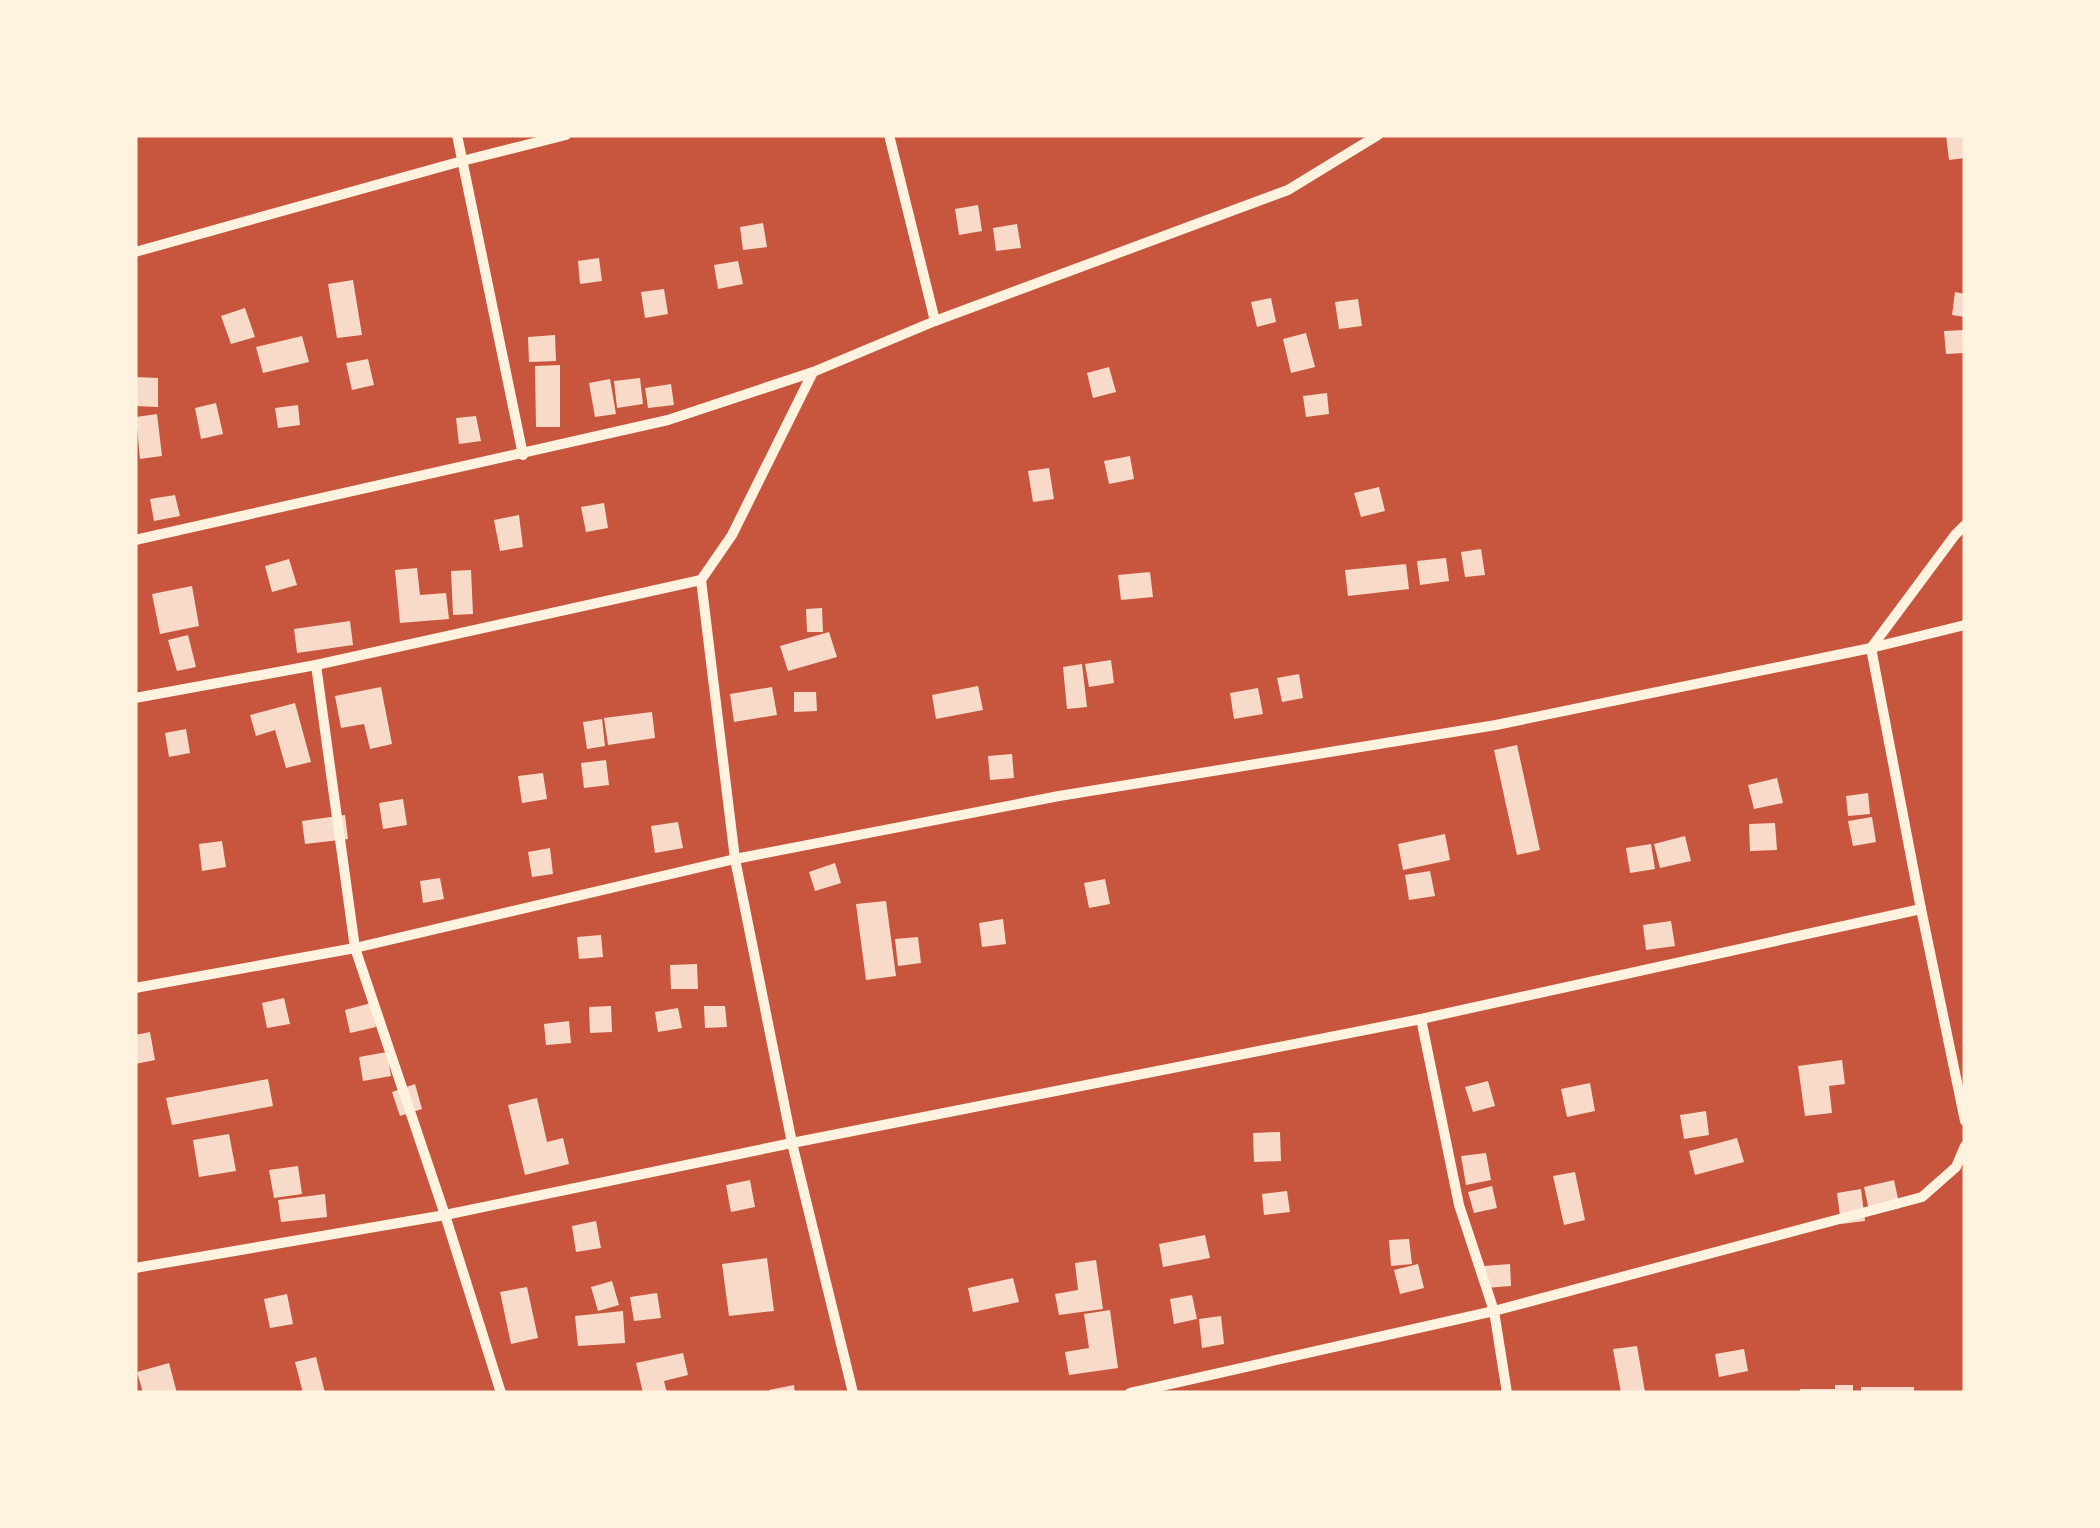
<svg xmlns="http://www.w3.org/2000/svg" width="2100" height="1528" font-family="'Nunito Sans',sans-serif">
  <rect width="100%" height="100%" fill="#c8553d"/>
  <g fill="#f7dbc8">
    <polygon points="1946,135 1965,135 1965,158 1949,160"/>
    <polygon points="978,205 982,231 959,235 955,209"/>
    <polygon points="763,223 767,247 743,250 740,227"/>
    <polygon points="1017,224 1021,248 996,251 993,228"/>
    <polygon points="599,258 602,281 580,284 578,261"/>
    <polygon points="738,261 743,284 718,289 714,265"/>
    <polygon points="353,280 362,335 337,338 328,284"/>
    <polygon points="664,289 668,314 645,318 641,292"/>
    <polygon points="1955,292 1965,294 1965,317 1952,315"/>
    <polygon points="1271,298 1276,322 1257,327 1251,302"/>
    <polygon points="1358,299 1362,326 1339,329 1335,302"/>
    <polygon points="245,308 255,337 231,344 221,316"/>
    <polygon points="1965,330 1965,353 1946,354 1944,331"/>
    <polygon points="1306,333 1315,367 1291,373 1283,339"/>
    <polygon points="555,335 556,361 529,362 528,337"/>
    <polygon points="302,336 309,362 263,373 256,347"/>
    <polygon points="368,359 374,385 352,390 346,363"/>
    <polygon points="560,365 560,427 536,427 535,366"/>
    <polygon points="1109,367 1116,392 1093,398 1087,373"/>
    <polygon points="135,377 158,378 158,407 135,406"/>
    <polygon points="640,378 643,404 617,408 614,381"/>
    <polygon points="610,379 616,414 595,417 589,383"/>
    <polygon points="671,384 674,405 648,408 645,388"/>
    <polygon points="1327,393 1329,414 1306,417 1303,396"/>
    <polygon points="216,403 223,434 201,439 195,408"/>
    <polygon points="298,405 300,425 278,428 275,408"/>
    <polygon points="157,414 162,456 140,459 136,417"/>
    <polygon points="476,416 481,441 459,444 456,418"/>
    <polygon points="1130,456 1134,479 1109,484 1104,461"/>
    <polygon points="1049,468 1054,499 1033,502 1028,471"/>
    <polygon points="1379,487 1385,511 1361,517 1354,493"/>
    <polygon points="175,495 180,516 154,521 150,499"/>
    <polygon points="604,503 608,528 586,532 581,507"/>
    <polygon points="519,515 523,547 500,551 494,520"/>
    <polygon points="1481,549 1485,575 1465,577 1461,552"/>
    <polygon points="1446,558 1449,581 1420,585 1417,561"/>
    <polygon points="289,559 297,585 272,592 265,566"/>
    <polygon points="1406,564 1409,589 1348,596 1345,570"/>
    <polygon points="417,568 420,595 446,593 449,619 400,623 395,570"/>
    <polygon points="471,570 473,614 453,615 451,571"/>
    <polygon points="1150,572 1153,597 1121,600 1118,575"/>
    <polygon points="192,586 199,626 160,634 152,594"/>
    <polygon points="822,608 823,632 807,632 806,609"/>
    <polygon points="350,621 353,645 297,653 294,629"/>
    <polygon points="829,632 837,657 788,671 780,646"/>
    <polygon points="188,635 196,667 177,671 168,640"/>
    <polygon points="1111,660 1114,683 1089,687 1085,664"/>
    <polygon points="1082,664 1087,707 1067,709 1063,667"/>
    <polygon points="1299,674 1303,698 1282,702 1277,678"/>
    <polygon points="978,686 983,710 936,719 932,695"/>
    <polygon points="381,687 392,744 370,749 364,724 341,728 335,696"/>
    <polygon points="772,687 777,715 734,722 730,694"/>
    <polygon points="1258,688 1263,714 1234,719 1230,693"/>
    <polygon points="794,692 816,692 817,711 794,712"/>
    <polygon points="295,703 311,762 286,768 275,730 256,736 250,715"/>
    <polygon points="652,712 655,738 608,745 604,718"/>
    <polygon points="602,719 605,746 587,749 583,722"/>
    <polygon points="186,729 190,753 169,757 165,733"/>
    <polygon points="1517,745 1540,850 1517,855 1494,750"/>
    <polygon points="1012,754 1014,778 990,780 988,756"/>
    <polygon points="606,760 609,785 584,788 581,763"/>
    <polygon points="543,773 547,799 522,803 518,776"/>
    <polygon points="1777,778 1783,803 1754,809 1748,785"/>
    <polygon points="1868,793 1870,814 1848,816 1846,796"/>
    <polygon points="403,799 407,825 383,829 379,803"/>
    <polygon points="345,815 348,839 305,844 302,821"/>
    <polygon points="1872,817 1876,842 1853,846 1848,821"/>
    <polygon points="678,822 683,848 655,853 651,826"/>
    <polygon points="1775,823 1777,850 1750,851 1749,824"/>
    <polygon points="1445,834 1450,860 1403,870 1398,844"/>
    <polygon points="1685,836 1691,861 1660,868 1654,844"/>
    <polygon points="222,841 226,867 202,871 199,844"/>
    <polygon points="1651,844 1655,869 1630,873 1626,848"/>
    <polygon points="550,848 553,874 532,877 528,852"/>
    <polygon points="835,863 841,883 815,891 809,872"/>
    <polygon points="1430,871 1435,896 1409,900 1405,875"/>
    <polygon points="440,878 444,899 423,903 420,881"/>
    <polygon points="1105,879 1110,904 1089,908 1084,883"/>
    <polygon points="886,901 896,976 866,980 856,904"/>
    <polygon points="1003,919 1006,944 982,947 979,923"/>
    <polygon points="1671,921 1675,946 1646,950 1643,925"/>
    <polygon points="601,935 603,957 579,959 577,937"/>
    <polygon points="918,937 921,963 898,966 895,939"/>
    <polygon points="697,964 698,989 671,989 670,965"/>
    <polygon points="284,998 290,1024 267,1028 262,1003"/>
    <polygon points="371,1003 376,1027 350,1033 345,1010"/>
    <polygon points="611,1006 612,1032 590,1033 589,1007"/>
    <polygon points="704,1006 725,1006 727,1027 705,1028"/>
    <polygon points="678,1008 682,1028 658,1032 655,1012"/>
    <polygon points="569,1021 571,1043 546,1045 544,1024"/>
    <polygon points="150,1032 155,1060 135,1064 135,1035"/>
    <polygon points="387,1052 391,1076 363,1081 359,1057"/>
    <polygon points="1842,1060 1845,1084 1829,1086 1832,1113 1805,1116 1798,1066"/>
    <polygon points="268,1079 273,1106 172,1125 166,1098"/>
    <polygon points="1488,1081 1495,1106 1473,1112 1465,1087"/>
    <polygon points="1590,1083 1595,1111 1567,1117 1561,1089"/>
    <polygon points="415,1084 422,1109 400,1116 392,1092"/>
    <polygon points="537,1098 547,1142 563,1138 569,1164 525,1175 508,1105"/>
    <polygon points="1706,1111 1709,1135 1684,1139 1680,1115"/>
    <polygon points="1280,1132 1281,1161 1254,1162 1253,1133"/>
    <polygon points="229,1134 236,1171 199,1177 193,1140"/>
    <polygon points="1737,1138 1744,1162 1695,1175 1689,1151"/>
    <polygon points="1486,1153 1491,1180 1466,1185 1461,1156"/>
    <polygon points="298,1166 302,1194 274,1198 269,1170"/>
    <polygon points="1575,1172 1585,1220 1564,1225 1553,1176"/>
    <polygon points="750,1180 755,1207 731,1212 726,1185"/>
    <polygon points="1894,1180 1900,1208 1870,1215 1864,1187"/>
    <polygon points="1492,1186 1497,1208 1474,1213 1468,1192"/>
    <polygon points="1861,1189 1865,1221 1841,1224 1837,1193"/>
    <polygon points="1287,1191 1290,1212 1264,1215 1262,1194"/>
    <polygon points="325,1194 327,1217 281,1222 278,1200"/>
    <polygon points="596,1221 601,1248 576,1252 572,1226"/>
    <polygon points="1205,1235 1210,1258 1163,1267 1159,1244"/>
    <polygon points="1409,1239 1412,1264 1391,1266 1389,1240"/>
    <polygon points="767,1258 774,1311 729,1316 722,1264"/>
    <polygon points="1096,1260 1103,1309 1059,1315 1055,1294 1078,1290 1075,1263"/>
    <polygon points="1418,1264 1424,1288 1400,1294 1394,1270"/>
    <polygon points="1510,1264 1511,1286 1486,1288 1484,1266"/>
    <polygon points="1013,1278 1019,1302 973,1312 968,1288"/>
    <polygon points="612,1281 619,1305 598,1311 591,1287"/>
    <polygon points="527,1287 538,1338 511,1344 500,1292"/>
    <polygon points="657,1293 661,1318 634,1321 630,1297"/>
    <polygon points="287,1294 293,1324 270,1328 264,1299"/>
    <polygon points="1192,1295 1197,1319 1174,1324 1170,1299"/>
    <polygon points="1110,1310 1118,1368 1069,1375 1065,1352 1089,1348 1084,1314"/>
    <polygon points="623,1311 625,1343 578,1346 575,1316"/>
    <polygon points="1221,1316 1224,1344 1202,1348 1199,1319"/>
    <polygon points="1637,1346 1645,1392 1621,1393 1613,1349"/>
    <polygon points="1744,1349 1748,1371 1719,1377 1715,1354"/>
    <polygon points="683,1353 688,1375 664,1381 667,1393 643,1393 636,1363"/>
    <polygon points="316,1357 325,1393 303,1393 295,1362"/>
    <polygon points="169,1363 177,1393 143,1393 137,1372"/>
    <polygon points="794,1385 795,1393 770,1393 769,1390"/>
    <polygon points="1835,1385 1853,1385 1853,1393 1800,1393 1800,1389 1835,1389"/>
    <rect x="1861" y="1387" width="53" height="6"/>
  </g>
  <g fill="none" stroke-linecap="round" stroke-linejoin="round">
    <g stroke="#fff3e0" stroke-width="10">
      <polyline points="457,135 523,455"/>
      <polyline points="889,135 935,321"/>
      <polyline points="135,252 462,161 566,135"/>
      <polyline points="1965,525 1955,535 1871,648 1921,909 1965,1121"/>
      <polyline points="135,540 668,420 813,372 935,321 1288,190 1378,135"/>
      <polyline points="701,580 735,859 792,1143 853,1393"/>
      <polyline points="316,665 355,948 445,1215 501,1393"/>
      <polyline points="135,698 316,665 701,580 732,535 813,372"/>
      <polyline points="135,988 355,948 735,859 1059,796 1496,725 1871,648 1965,625"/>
      <polyline points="1421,1019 1459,1205 1494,1311 1507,1393"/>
      <polyline points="135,1268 445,1215 792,1143 1421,1019 1921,909"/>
      <polyline points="1130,1393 1494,1311 1922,1197 1956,1167 1965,1146"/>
    </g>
  </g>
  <rect width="2100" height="1528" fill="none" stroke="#fff3e0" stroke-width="275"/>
</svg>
